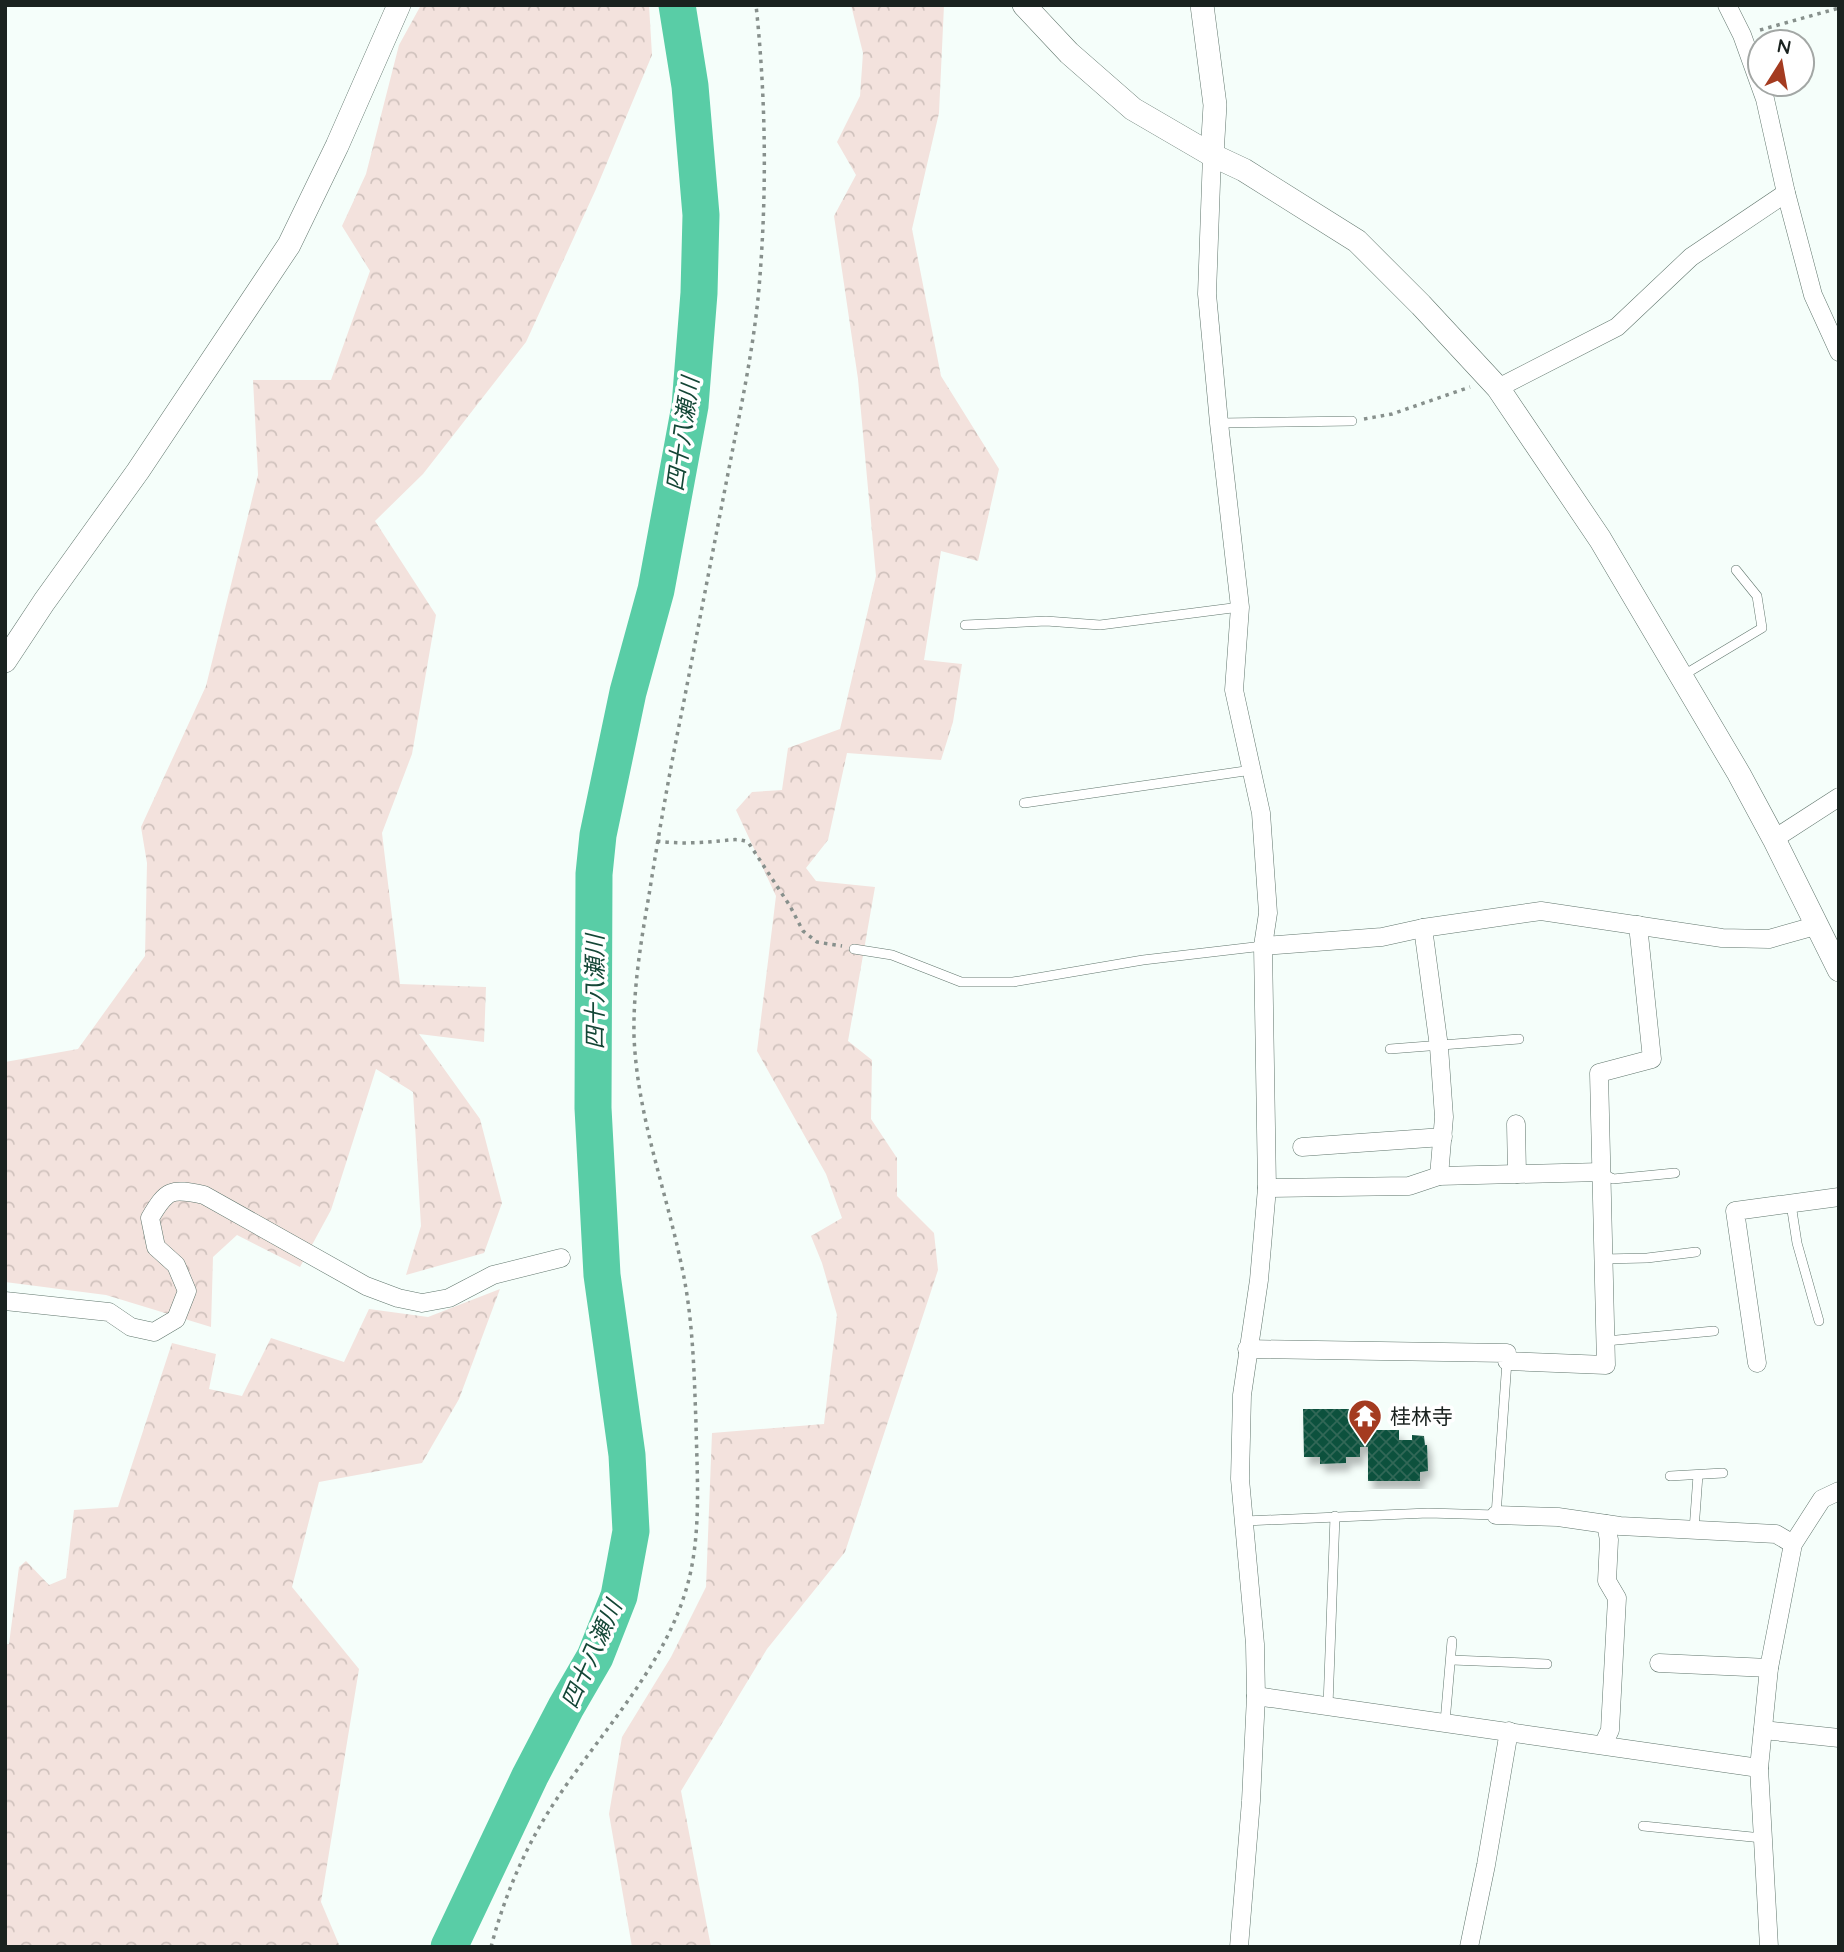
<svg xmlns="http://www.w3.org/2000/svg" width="1844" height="1952" font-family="Quicksand,'Noto Sans JP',sans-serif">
  <defs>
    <pattern id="forest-crowns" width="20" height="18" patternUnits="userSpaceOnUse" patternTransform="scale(1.75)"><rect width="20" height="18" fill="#f3e2dd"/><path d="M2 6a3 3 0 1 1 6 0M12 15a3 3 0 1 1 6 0" fill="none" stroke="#d0c2bd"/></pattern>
    <pattern id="building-cross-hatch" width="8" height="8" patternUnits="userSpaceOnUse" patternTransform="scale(1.75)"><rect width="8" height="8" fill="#0f513e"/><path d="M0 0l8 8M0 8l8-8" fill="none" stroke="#316757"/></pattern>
    <filter id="shadow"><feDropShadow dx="4.5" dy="8" stdDeviation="3.5" flood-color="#0004"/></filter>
  </defs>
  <rect width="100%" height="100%" fill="#f5fefa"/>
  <g fill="url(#forest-crowns)">
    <polygon points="421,5 649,5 652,55 596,189 526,342 423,474 375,521 436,615 412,754 382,833 400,984 486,987 484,1042 419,1034 480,1119 502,1203 484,1253 406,1275 421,1226 413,1092 376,1069 331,1210 300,1267 237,1235 213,1257 211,1327 106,1295 5,1282 5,1062 78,1049 145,956 147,863 141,827 206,686 258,475 253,380 331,380 370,271 342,226 366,174 399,45"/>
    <polygon points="851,5 944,5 939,113 912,229 941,376 999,469 978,561 941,551 924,660 962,664 953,722 941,760 847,753 828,840 806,868 816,881 875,887 848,1041 872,1060 871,1119 897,1158 897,1196 934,1233 938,1270 845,1552 767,1649 681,1791 711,1947 632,1947 609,1814 622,1737 671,1657 706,1587 712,1433 824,1424 837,1315 822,1263 811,1236 842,1218 826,1174 757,1051 776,896 736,810 752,792 782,790 788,748 840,729 876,576 858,379 834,216 856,175 837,142 860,96 863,53"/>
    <polygon points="500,1289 459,1399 422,1463 319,1482 292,1587 359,1669 321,1902 340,1947 5,1947 5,1645 9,1644 19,1567 26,1561 49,1585 66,1578 74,1510 118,1507 172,1343 216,1354 209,1389 242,1396 271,1338 344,1362 369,1309 428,1317"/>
  </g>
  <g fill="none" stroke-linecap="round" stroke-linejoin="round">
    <polyline stroke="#59cda6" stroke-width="37" points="449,1947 530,1776 566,1707 595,1657 619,1596 631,1531 627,1455 602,1275 593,1108 594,874 598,835 628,692 656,590 690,406 699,293 701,215 690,86 677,5"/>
  </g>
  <polygon fill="url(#building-cross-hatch)" filter="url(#shadow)" points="1303,1409 1363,1409 1363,1430 1399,1430 1399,1440 1412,1440 1412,1435 1424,1436 1425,1445 1427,1445 1428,1471 1420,1472 1420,1481 1368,1481 1368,1447 1360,1447 1360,1457 1346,1457 1346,1463 1320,1464 1320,1457 1304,1457"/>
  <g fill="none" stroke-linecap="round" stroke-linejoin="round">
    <g stroke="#61766d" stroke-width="10">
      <g id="service">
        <polyline points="1219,423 1352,421"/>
        <polyline points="965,625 1046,621 1100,625 1240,607"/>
        <polyline points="1682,676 1762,628 1757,596 1736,570"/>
        <polyline points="1024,803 1252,770"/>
        <polyline points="854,949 892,955 961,982 1013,982 1143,960 1263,946"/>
        <polyline points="1390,1049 1519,1039"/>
        <polyline points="1602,1173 1613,1179 1675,1173"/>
        <polyline points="1791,1204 1797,1243 1819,1321"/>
        <polyline points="1603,1259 1647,1258 1696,1252"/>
        <polyline points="1606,1341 1714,1331"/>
        <polyline points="1670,1476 1723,1473"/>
        <polyline points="1245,1521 1428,1513 1496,1515 1507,1361"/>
        <polyline points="1694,1530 1698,1475"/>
        <polyline points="1452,1660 1547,1664"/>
        <polyline points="1328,1706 1335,1516"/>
        <polyline points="1445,1722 1452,1641"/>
        <polyline points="1643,1826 1762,1838"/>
      </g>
    </g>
    <g stroke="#61766d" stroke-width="19">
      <g id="minor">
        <polyline points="1727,5 1742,35 1765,99 1786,193 1813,295 1839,352"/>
        <polyline points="1212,155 1207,294 1219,423 1240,607 1234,690 1261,813 1268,913 1263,946 1267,1188 1259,1280 1242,1395 1240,1479 1255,1644 1256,1696 1251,1801 1239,1947"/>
        <polyline points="1498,388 1617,327 1691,257 1786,193"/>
        <polyline points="1774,839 1839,797"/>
        <polyline points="1423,928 1439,1047 1444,1117 1439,1176"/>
        <polyline points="1263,946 1382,937 1423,928 1541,911 1722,938 1769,939 1815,926"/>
        <polyline points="1516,1124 1517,1174"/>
        <polyline points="1302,1147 1443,1137"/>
        <polyline points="1267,1188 1409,1186 1439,1176 1601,1172"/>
        <path d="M5,1301L109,1312L131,1327L154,1332L176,1319L187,1291L176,1265L156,1247L150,1218C167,1189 171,1188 204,1195L366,1286L398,1298L422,1303L449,1298L493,1275L561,1258"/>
        <polyline points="1247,1349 1507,1353 1507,1361 1606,1365 1599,1073 1652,1059 1638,925"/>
        <polyline points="1757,1363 1735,1211 1839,1197"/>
        <polyline points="1496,1515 1558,1517 1620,1526 1776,1534 1793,1544"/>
        <polyline points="1659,1663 1769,1668"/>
        <polyline points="1256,1696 1759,1768"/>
        <polyline points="1763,1730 1839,1738"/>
        <polyline points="1603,1745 1610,1730 1617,1598 1607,1581 1609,1540 1606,1524"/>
        <polyline points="1469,1947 1486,1865 1509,1731"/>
        <polyline points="1769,1947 1759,1768 1769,1668 1793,1544 1822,1499 1839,1491"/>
      </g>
    </g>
    <g stroke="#61766d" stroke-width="24">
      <g id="tertiary">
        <polyline points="1024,5 1069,53 1133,109 1212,155 1244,170 1357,241 1421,305 1498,388 1600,539 1739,774 1774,839 1839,970"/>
        <polyline points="1202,5 1215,105 1212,155"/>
        <polyline points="5,661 44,602 138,471 289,245 337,146 399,5"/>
      </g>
    </g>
    <g stroke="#87908c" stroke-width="3.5" stroke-dasharray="3.5 5" stroke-linecap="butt">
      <polyline points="1760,30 1839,8"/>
      <polyline points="1364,419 1392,414 1470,387"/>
      <path d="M657,841C677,844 700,843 720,841C731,840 737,838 748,842L790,906L803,931L817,942L842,946"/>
      <path d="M491,1947C505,1894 526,1845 556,1800C604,1728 670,1661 690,1575C701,1526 697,1474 696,1424C694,1370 693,1316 681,1263C665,1187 637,1114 634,1036C633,989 641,941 649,895C659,832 670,769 683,706C699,623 715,540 731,458C742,402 754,345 759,288C767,194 766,99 756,5"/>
    </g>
    <use href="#service" stroke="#fff" stroke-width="9"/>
    <use href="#minor" stroke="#fff" stroke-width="18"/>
    <use href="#tertiary" stroke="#fff" stroke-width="23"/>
  </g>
  <defs>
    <g id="temple-pin" transform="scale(1.75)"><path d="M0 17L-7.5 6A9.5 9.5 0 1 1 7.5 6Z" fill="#a43b20" stroke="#fff"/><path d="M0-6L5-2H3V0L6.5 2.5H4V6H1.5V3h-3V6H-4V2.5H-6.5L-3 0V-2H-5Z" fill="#fff"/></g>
  </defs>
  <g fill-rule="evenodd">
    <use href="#temple-pin" x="1365" y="1416"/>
  </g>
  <g text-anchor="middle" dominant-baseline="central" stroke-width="7" stroke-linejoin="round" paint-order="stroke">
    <g font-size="21" fill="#1a221f" stroke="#fff" text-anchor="start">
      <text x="1390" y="1416">桂林寺</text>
    </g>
    <g font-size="23" font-style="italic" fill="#144636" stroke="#fff">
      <text transform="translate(682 434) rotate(-82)">四十八瀬川</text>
      <text transform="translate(594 992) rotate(-90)">四十八瀬川</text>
      <text transform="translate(591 1654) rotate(-66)">四十八瀬川</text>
    </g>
  </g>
  <rect width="1844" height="1952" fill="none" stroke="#1a221f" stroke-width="14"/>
  <g transform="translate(1781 63) rotate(11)"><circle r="33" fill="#ffffff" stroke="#a3a7a5" stroke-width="2"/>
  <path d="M0-5L12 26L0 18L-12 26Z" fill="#a43b20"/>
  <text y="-10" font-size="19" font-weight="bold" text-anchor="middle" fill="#1a221f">N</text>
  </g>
</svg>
